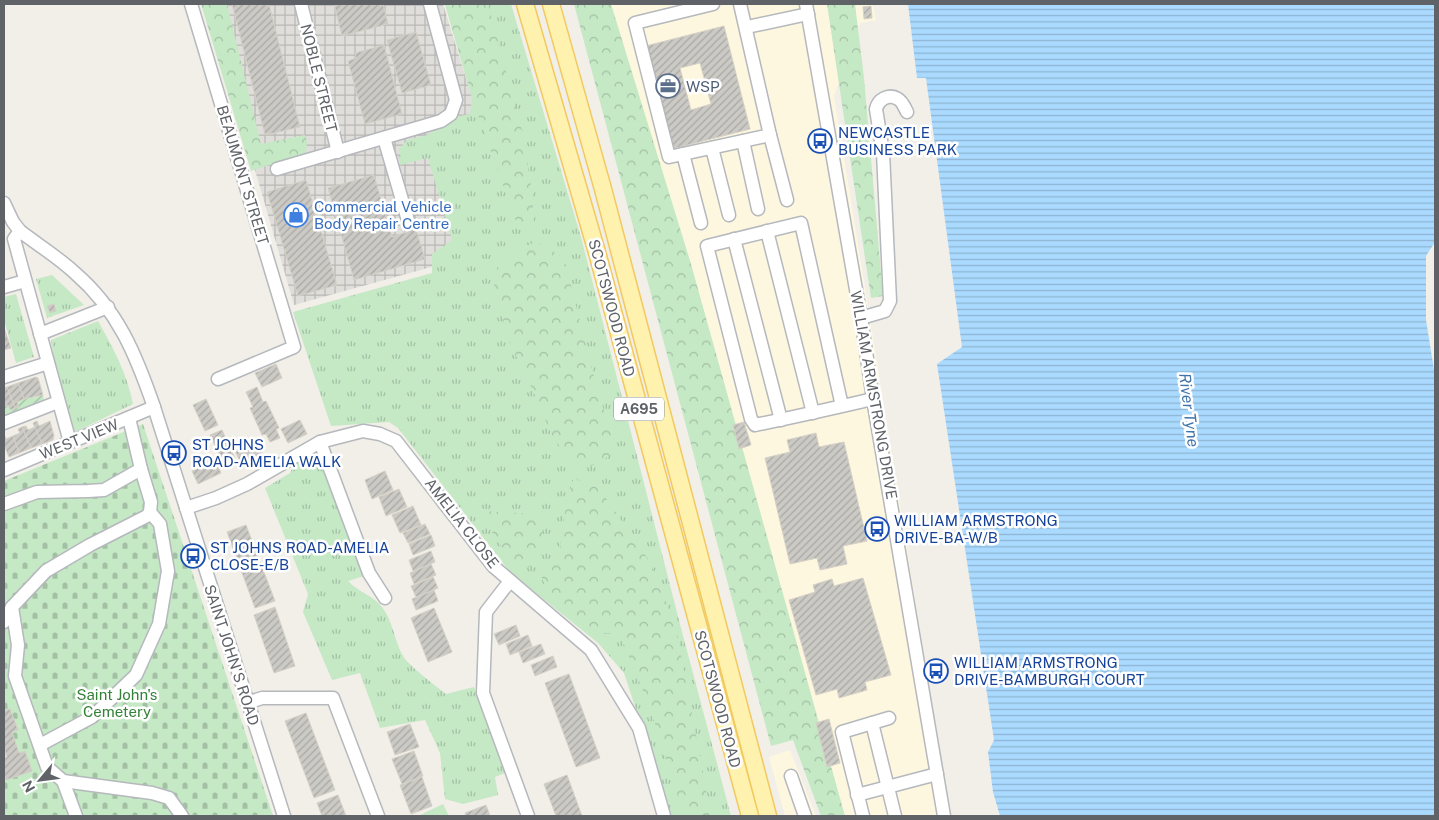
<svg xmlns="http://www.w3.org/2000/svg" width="1439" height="820" font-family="'Public Sans',sans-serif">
  <defs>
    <pattern id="industrial-grid" width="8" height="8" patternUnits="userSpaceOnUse" patternTransform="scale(1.25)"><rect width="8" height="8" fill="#e0deda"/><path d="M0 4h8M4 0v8" fill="none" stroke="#b9b8b5"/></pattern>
    <pattern id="grass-tufts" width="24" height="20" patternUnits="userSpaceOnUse" patternTransform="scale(1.25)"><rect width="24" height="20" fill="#c5e8c5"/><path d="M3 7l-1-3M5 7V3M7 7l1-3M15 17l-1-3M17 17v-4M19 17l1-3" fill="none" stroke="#a3c0a4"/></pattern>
    <pattern id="forest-crowns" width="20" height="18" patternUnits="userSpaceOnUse" patternTransform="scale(1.25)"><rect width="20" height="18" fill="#c5e8c5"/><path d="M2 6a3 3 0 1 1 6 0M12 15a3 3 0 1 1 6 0" fill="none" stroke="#a3c0a4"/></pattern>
    <pattern id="cemetery-stones" width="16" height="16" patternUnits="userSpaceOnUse" patternTransform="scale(1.25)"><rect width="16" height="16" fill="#c5e8c5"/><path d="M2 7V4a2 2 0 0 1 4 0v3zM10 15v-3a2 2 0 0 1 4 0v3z" fill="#a3c0a4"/></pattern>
    <pattern id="garden-furrows" width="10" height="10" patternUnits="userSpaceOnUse" patternTransform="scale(1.25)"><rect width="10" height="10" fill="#c5e8c5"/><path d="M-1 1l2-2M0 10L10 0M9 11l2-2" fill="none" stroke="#a3c0a4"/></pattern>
    <pattern id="water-rules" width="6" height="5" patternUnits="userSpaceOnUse" patternTransform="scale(1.25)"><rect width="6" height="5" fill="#aadaff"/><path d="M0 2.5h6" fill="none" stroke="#8eb4d2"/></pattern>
    <pattern id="building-hatch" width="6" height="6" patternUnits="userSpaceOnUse" patternTransform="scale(1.25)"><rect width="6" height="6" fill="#cccac5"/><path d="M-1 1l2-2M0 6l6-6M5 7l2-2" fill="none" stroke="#a9a8a4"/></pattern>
  </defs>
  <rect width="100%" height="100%" fill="#f1efe8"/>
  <g fill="#fef7e0">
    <polygon points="606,4 873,4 876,20 860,23 834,96 935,722 940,816 838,816"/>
    <polygon points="790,750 816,816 785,816 769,757"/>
  </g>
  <polygon fill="url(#industrial-grid)" points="207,4 443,4 472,98 482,253 294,305"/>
  <g fill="url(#grass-tufts)">
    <polygon points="445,4 511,4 581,237 682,632 731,816 671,816 624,673 598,643 510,572 398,428 389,422 331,426 293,312 432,273 432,254 452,240 428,158 400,165 399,149 407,140 427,135 460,116 470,114 472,98"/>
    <polygon points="52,275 84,305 47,318 36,279"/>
    <polygon points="16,294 34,357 16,363 4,319 4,297"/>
    <path d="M98,321C113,348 127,373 133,404L75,432L57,378L51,340Z"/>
    <path d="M310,457L318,459L323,464L364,576L348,581C358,592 373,595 382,607C393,621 394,640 403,656C407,664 437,687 446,694L474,687L505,773L495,777L498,795L463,804L445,799L440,753L425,720L380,728L360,673L332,680L303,612L308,594L265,488L290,473L295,463Z"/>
    <polygon points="443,804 449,816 418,816"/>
  </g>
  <g fill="url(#forest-crowns)">
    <polygon points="201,4 227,4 261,144 305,135 307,142 306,153 251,171"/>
    <polygon points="445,4 488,4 523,134 532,193 534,223 518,227 472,98"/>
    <polygon points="574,4 611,4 691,264 845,816 821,816 793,740 771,746"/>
    <polygon points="827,4 855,4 864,78 883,296 871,298"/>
    <polygon points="536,241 564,258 598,393 613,435 609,456 591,466 572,464 552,436 533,391 506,335 493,280 503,259"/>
    <polygon points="574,478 599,488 650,562 676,628 711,816 685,816 650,708 619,632 591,635 549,597 541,575 559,553 568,492"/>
    <polygon points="478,511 542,514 543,553 521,575"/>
  </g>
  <polygon fill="url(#cemetery-stones)" points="143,424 273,816 4,816 4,481"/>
  <polygon fill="url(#garden-furrows)" points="43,395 44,401 4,416 4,406 8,405 10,410 17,402 33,396 34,398"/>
  <polygon fill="url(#water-rules)" points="908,4 1435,4 1435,242 1426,256 1426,320 1435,376 1435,816 1000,816 993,792 988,752 994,740 937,364 962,347 926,78 917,78"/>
  <g fill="url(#building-hatch)" stroke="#d6d1c6" fill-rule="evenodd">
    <polygon points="232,4 269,4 300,127 265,135"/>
    <polygon points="334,4 383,4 388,24 342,36"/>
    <polygon points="871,6 872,18 864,19 863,7"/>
    <path d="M724,26L750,129L668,150L642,47ZM700,63L711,104L691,110L680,68Z"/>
    <polygon points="416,32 431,85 402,93 387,40"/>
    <polygon points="384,45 402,114 365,124 348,61 356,58 355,53"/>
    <polygon points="374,175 392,237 416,229 425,259 354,280 328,188"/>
    <polygon points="306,180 337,285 298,296 267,192"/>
    <polygon points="54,304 56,311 50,313 47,306"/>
    <polygon points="4,328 11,348 4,350"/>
    <polygon points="276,364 282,378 262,387 255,373"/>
    <polygon points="36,377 38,378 43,395 24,399 18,383"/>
    <polygon points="18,383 24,399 17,402 19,407 15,408 7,387"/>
    <polygon points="7,387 15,408 10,410 8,405 4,406 4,388"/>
    <polygon points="257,387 263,402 266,401 279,428 276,429 280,438 270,442 266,434 262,435 250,408 253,407 246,392"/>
    <polygon points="206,399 218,425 205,431 193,405"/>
    <polygon points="300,420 307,434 288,443 281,429"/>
    <polygon points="37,421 39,426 50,421 54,436 53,440 42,444 33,423"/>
    <polygon points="744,422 751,445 739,449 733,425"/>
    <polygon points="26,426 28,430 35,427 42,444 31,448 22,427"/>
    <polygon points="22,427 31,448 19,453 13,436 20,433 18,429"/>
    <polygon points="222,430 235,458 223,463 210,435"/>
    <polygon points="816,433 819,447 844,442 867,541 843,546 847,564 820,570 817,558 790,564 765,458 790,452 787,440"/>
    <polygon points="4,434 6,439 13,436 19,453 9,457 4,445"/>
    <polygon points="257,441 262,453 241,463 235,451"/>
    <polygon points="215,460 221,473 198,484 192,471"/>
    <polygon points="385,471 393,490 372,499 365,480"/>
    <polygon points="399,489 407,507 386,516 379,497"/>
    <polygon points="413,506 421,525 400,533 392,515"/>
    <polygon points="425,524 430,534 408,543 403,533"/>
    <polygon points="246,525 275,601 255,608 227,532"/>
    <polygon points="431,535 435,546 413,555 409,544"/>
    <polygon points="431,551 435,562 413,571 409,560"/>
    <polygon points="431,564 436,575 414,584 410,573"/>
    <polygon points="433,577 438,588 416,597 411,586"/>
    <polygon points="863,578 891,675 865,682 867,690 839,698 837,689 816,695 789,600 815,592 813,585 832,579 834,586"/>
    <polygon points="434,590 438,601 416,610 412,599"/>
    <polygon points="275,607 295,666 274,673 254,615"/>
    <polygon points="434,608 452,652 428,662 411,618"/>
    <polygon points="516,625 520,636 499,645 494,634"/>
    <polygon points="528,635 532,646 510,655 506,644"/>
    <polygon points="541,644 545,654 523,663 519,652"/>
    <polygon points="553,656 557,667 535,676 531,665"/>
    <polygon points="569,674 600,758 576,767 545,683"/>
    <polygon points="10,709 18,730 12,732 19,753 25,751 32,771 6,780 4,772 4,758 7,757 4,748 4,711"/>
    <polygon points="306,713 335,790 314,798 285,721"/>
    <polygon points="829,719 840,763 827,767 816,723"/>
    <polygon points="410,724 419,747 395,755 387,732"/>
    <polygon points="414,751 423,776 402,784 392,759"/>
    <polygon points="567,775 582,816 556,816 544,784"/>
    <polygon points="422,777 432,806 411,814 400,785"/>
    <polygon points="338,795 346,816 322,816 317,803"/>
    <polygon points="486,805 490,816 466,816 465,813"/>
  </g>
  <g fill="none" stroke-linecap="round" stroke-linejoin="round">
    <g stroke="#b5b8bc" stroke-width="15">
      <g id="minor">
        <polyline points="191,4 294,347 218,379"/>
        <polyline points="301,4 338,152"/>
        <polyline points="713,4 635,23 669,157 770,135 740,4"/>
        <polyline points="806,4 861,318 873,399 944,816"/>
        <polyline points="747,27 808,14"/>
        <polyline points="770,135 787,200"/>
        <polyline points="384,138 409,224"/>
        <polyline points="743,141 758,209"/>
        <polyline points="712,148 729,215"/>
        <polyline points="683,154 701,223"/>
        <polyline points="277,169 441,121 451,114 456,100 430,4"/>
        <path d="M4,203L13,222L20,231C38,245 58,257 75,273C118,310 136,355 154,407L284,816"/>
        <polyline points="20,231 14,239 70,442"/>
        <polyline points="767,231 813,413"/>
        <polyline points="734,239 781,420"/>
        <polyline points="4,287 25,281"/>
        <path d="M861,318L885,311L890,301L883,153L876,109C878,100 888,93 898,99C902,101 905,108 907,112"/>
        <polyline points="40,334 108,307"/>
        <polyline points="4,377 48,363"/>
        <path d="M842,406L801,223L707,246L751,419L755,425C795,417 834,408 873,399"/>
        <polyline points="4,423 58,402"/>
        <polyline points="320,442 369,573 385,598"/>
        <polyline points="4,470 154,407"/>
        <polyline points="4,504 37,492 88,491 104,490 141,469"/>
        <polyline points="186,508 216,498 247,484 320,442 363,431 380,434 396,441 493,566 591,650 639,728 664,816"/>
        <polyline points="510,581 486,612 483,693 528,816"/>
        <polyline points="12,607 18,645 15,676 47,767 63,781 76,816"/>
        <polyline points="4,622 12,607 46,571 90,545 147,516 150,512 151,502 141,469 129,418"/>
        <polyline points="247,703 262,698 333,698 378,816"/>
        <polyline points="872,723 895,816"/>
        <polyline points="40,745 92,717 136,675 159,624 168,571 160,524 150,512"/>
        <polyline points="791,776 805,816"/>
        <polyline points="63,781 152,793 169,798 182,816"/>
        <polyline points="857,795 937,774"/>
        <polyline points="863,816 842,732 889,718"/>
      </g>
    </g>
    <g stroke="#f2c960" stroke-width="19">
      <g id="major">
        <polyline points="525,4 598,256 750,816"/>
        <polyline points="551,4 603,189 768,816"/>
      </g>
    </g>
    <use href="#minor" stroke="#fff" stroke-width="12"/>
    <use href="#major" stroke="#fff2af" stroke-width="16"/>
  </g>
  <defs>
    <g id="office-ring" transform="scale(1.25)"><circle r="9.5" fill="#fff" stroke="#5c6f8a" stroke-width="1.5"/><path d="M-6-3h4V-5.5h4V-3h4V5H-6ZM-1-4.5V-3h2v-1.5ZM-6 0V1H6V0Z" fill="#5c6f8a"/></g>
    <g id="bus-ring" transform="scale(1.25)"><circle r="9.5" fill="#fff" stroke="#1a4fb4" stroke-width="1.5"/><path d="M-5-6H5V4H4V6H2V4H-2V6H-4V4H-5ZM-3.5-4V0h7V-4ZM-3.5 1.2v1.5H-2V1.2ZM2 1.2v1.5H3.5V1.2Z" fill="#1a4fb4"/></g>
    <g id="shop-ring" transform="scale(1.25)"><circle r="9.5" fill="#fff" stroke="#3f7fe0" stroke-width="1.5"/><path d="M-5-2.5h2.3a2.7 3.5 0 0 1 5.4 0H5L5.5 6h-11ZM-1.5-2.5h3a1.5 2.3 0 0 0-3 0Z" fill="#3f7fe0"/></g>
  </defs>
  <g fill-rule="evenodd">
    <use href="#office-ring" x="668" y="86"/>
    <use href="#bus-ring" x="820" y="141"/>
    <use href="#shop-ring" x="296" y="215"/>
    <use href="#bus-ring" x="174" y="453"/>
    <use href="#bus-ring" x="877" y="529"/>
    <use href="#bus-ring" x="193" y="556"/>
    <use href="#bus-ring" x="936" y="671"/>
  </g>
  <g text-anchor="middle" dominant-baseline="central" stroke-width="5" stroke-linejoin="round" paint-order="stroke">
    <rect fill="#fff" stroke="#8f9295" stroke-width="1" x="614" y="397.5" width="50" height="23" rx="4"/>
    <g font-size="14" font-weight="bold" fill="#5f6368">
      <text x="639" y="409">A695</text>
    </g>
    <g font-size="15" fill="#5f6368" stroke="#fff">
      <text transform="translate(319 78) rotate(76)">NOBLE STREET</text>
      <text transform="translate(243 175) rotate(73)">BEAUMONT STREET</text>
      <text transform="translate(612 308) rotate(75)">SCOTSWOOD ROAD</text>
      <text transform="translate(874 395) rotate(80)">WILLIAM ARMSTRONG DRIVE</text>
      <text transform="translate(79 439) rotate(-22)">WEST VIEW</text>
      <text transform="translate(462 523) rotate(52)">AMELIA CLOSE</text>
      <text transform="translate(232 655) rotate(72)">SAINT JOHN'S ROAD</text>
      <text transform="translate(718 699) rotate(75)">SCOTSWOOD ROAD</text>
    </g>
    <g font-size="15" fill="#4e5e75" stroke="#fff" text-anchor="start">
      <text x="686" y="86">WSP</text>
    </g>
    <g font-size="15" fill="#164399" stroke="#fff" text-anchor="start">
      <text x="838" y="132">NEWCASTLE<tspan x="838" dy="17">BUSINESS PARK</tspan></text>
      <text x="192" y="444">ST JOHNS<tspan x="192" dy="17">ROAD-AMELIA WALK</tspan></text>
      <text x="894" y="520">WILLIAM ARMSTRONG<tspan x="894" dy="17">DRIVE-BA-W/B</tspan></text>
      <text x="210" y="547">ST JOHNS ROAD-AMELIA<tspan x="210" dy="17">CLOSE-E/B</tspan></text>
      <text x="954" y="662">WILLIAM ARMSTRONG<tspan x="954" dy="17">DRIVE-BAMBURGH COURT</tspan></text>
    </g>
    <g font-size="15" fill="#366cbe" stroke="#fff" text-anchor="start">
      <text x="314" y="206">Commercial Vehicle<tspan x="314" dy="17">Body Repair Centre</tspan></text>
    </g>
    <g font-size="15" fill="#348238" stroke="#fff">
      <text x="117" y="694">Saint John's<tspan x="117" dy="17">Cemetery</tspan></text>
    </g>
    <g font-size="16" font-style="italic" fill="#4174aa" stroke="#fff">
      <text transform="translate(1189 410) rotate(83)">River Tyne</text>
    </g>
  </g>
  <rect width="1439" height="820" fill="none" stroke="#5f6368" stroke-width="10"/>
  <g transform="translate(40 780) rotate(241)" stroke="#ffffff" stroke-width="4" paint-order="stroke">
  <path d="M0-4L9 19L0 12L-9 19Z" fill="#5f6368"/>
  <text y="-8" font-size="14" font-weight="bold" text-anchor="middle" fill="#5f6368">N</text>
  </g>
</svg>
